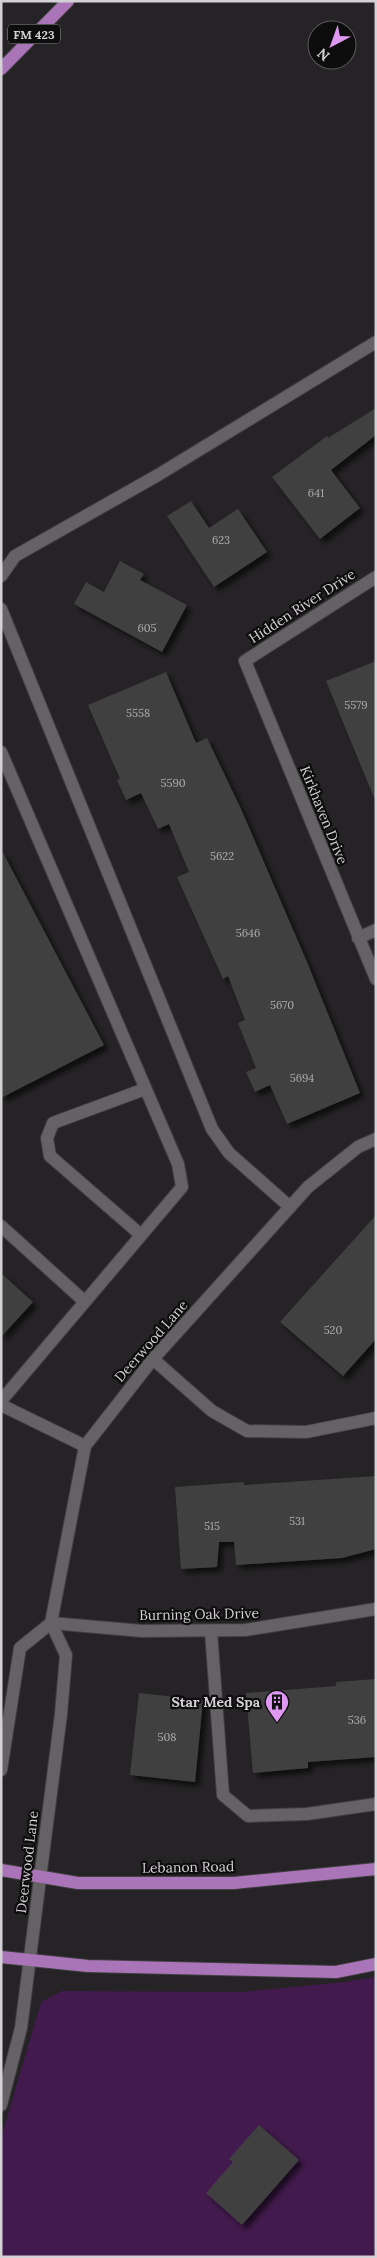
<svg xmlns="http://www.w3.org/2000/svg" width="377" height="2258" font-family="Lora,serif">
  <defs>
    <filter id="shadow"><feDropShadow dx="4.5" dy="4.5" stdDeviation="2.5" flood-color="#0009"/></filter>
  </defs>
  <rect width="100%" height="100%" fill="#252325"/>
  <polygon fill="#421a4d" points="376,1977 376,2257 1,2257 1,2138 41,2002 62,1991 240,1992 345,1982"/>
  <g fill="#413f41" filter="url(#shadow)">
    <polygon points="376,408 376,435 331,470 360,508 320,539 272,477 327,436 328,438"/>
    <polygon points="191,501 209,528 238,509 267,552 214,587 167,516"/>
    <polygon points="120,561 144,574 140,580 187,605 162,652 74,604 86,582 104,592"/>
    <polygon points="376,661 376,800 375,800 326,681"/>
    <polygon points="166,672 196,743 207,738 241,809 307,962 360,1093 287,1124 270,1085 255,1092 246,1072 256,1068 238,1023 245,1020 228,976 223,979 177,877 189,872 169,824 158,829 141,793 126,800 117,780 120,779 88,705"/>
    <polygon points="1,849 104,1045 1,1098"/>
    <polygon points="376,1215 376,1339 343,1376 280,1322"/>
    <polygon points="1,1273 33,1302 1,1337"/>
    <polygon points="376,1476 376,1549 342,1558 236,1565 234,1542 219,1542 217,1567 181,1569 175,1487 244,1482 244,1485"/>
    <polygon points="376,1679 376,1757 308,1762 308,1768 253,1773 246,1693 336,1686 336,1682"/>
    <polygon points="139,1693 203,1700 195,1782 130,1775"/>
    <polygon points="259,2125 299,2160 242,2225 206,2193 233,2162 229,2159"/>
  </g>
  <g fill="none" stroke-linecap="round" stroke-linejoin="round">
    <g stroke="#413f41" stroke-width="14">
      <g id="minor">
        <polyline points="1,576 15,556 158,475 376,342"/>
        <polyline points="376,577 245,661 376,979"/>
        <polyline points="1,609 212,1129 229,1153 290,1207"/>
        <polyline points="1,752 178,1164 182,1187 1,1401"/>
        <polyline points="358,938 376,930"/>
        <polyline points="1,1226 84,1301"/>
        <polyline points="141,1235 50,1156 47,1138 53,1123 145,1089"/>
        <polyline points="153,1359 212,1411 247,1431 306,1432 376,1418"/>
        <polyline points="1,1405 85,1446"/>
        <polyline points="51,1623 142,1631 245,1630 376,1609"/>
        <polyline points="211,1631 223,1795 248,1816 307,1814 376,1804"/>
        <polyline points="1,1770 20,1648 51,1623"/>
        <polyline points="1,2105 21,2028 61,1714 66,1655 51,1623 85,1446 153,1359 308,1187 358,1147 376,1139"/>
      </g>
    </g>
    <g stroke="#413f41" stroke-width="14">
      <g id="major">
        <polyline points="1,69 68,1"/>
        <polyline points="1,1870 78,1883 234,1883 376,1869"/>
        <polyline points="1,1957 88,1966 336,1972 376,1964"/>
      </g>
    </g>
    <use href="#minor" stroke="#656265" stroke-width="12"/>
    <use href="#major" stroke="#aa75b8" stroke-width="12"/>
  </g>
  <defs>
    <g id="building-pin" transform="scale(1.25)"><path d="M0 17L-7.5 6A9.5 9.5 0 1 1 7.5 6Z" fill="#de98f2" stroke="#0e0d0e"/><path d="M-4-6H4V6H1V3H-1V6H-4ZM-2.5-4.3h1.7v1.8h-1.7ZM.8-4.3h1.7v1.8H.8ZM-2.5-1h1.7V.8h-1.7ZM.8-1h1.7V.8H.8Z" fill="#111"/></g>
  </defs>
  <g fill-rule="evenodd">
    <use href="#building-pin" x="277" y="1702"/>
  </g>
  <g text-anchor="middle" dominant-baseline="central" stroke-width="4.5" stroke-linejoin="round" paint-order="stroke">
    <g font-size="11" fill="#aeacae">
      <text x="316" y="493">641</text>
      <text x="221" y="540">623</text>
      <text x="147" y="628">605</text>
      <text x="356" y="705">5579</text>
      <text x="138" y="713">5558</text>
      <text x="173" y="783">5590</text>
      <text x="222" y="856">5622</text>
      <text x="248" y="933">5646</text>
      <text x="282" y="1005">5670</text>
      <text x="302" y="1078">5694</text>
      <text x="333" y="1330">520</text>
      <text x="297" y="1521">531</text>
      <text x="212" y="1526">515</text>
      <text x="357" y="1720">536</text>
      <text x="167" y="1737">508</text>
    </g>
    <rect fill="#0e0d0e" stroke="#989698" stroke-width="1" x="8" y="24.5" width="52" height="19" rx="4"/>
    <g font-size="12" font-weight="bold" fill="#d3d1d3">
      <text x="34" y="34">FM 423</text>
    </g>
    <g font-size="14" fill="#d3d1d3" stroke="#0e0d0e">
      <text transform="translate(302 606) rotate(-33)">Hidden River Drive</text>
      <text transform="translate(324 815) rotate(68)">Kirkhaven Drive</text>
      <text transform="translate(151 1341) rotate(-49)">Deerwood Lane</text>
      <text transform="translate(199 1614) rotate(-1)">Burning Oak Drive</text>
      <text transform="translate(27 1862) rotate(-83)">Deerwood Lane</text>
      <text transform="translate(188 1867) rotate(-1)">Lebanon Road</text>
    </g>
    <g font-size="14" font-weight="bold" fill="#d3d1d3" stroke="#0e0d0e" text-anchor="end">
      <text x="260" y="1702">Star Med Spa</text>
    </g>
  </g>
  <rect width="377" height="2258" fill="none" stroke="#d3d1d3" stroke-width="5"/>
  <g transform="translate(332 45) rotate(221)"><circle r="24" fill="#0e0d0e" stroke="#5d5b5d"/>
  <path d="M0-4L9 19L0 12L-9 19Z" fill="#de98f2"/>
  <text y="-8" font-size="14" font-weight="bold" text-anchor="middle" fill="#d3d1d3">N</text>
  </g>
</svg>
